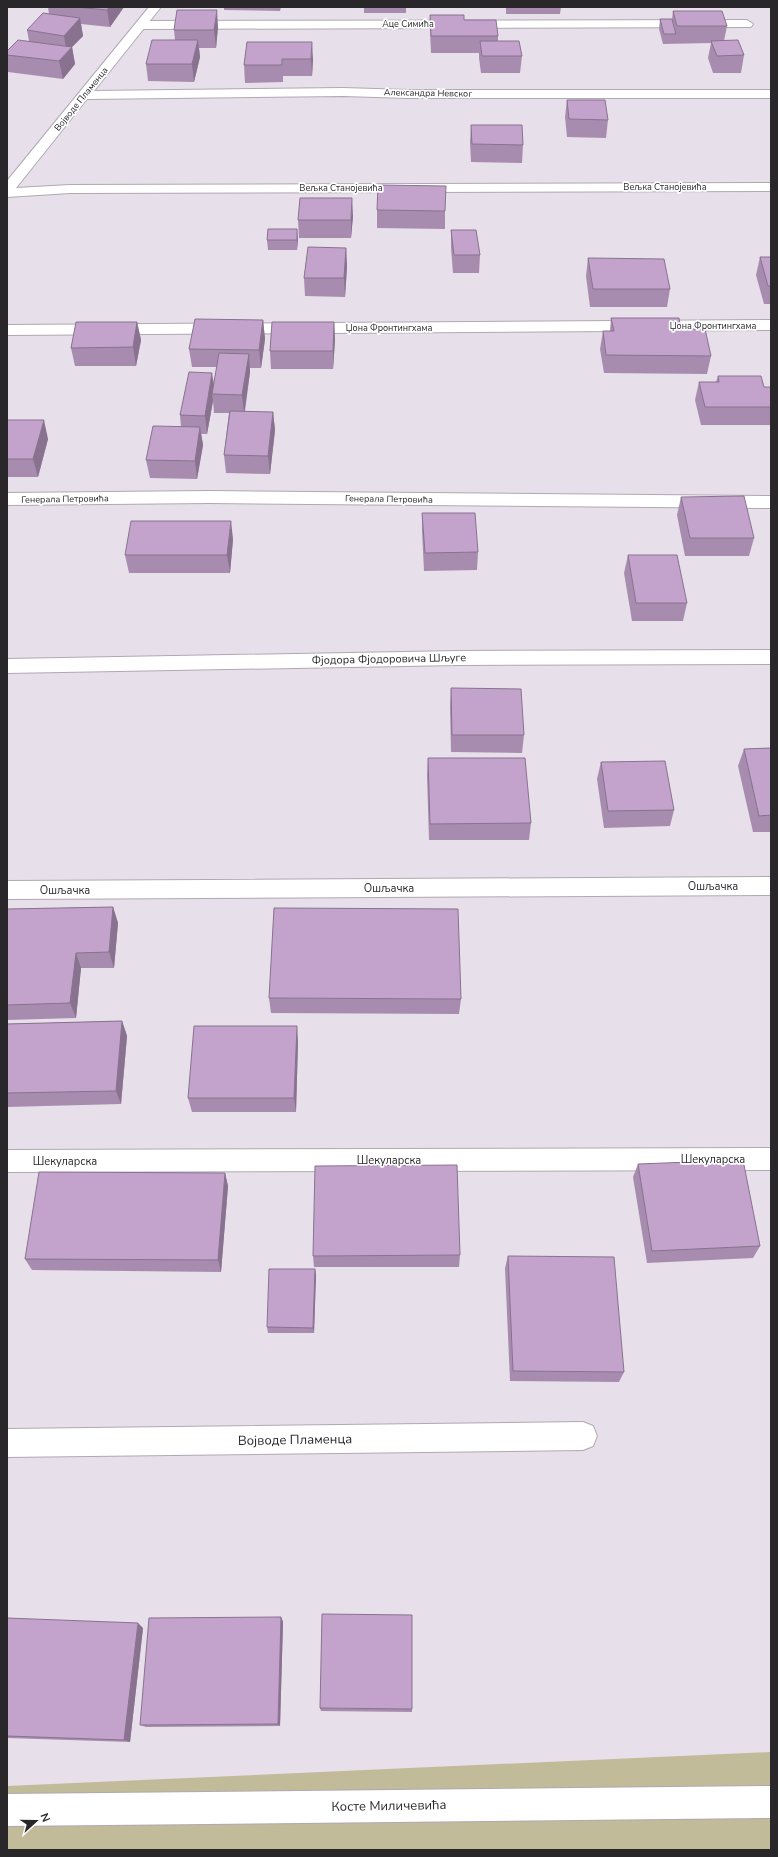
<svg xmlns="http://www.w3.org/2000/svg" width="778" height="1857" font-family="'Nunito Sans',sans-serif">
  <rect width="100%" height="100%" fill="#e7dfe9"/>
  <polygon fill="#c1bb99" points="771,1752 771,1850 7,1850 7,1786"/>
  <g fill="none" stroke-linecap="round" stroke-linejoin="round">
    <g stroke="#b0a8b2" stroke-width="2">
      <g id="lane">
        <polygon points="747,20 753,24 751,27 141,29 135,25 141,21"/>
        <polygon points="583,1422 593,1426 597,1436 593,1446 583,1450 7,1457 7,1429"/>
      </g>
    </g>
    <g stroke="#b0a8b2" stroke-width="2">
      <g id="street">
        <polygon points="149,7 161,7 94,91 343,88 408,90 771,90 771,98 408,98 343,96 87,99 16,188 70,185 771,183 771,191 70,193 7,197 7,181"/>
        <polygon points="771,320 771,330 7,335 7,325"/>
        <polygon points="209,491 771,496 771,508 209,503 7,505 7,493"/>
        <polygon points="771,650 771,664 459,665 7,673 7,659 459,651"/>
        <polygon points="771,877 771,895 7,899 7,881"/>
        <polygon points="771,1148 771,1170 7,1172 7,1150"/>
        <polygon points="771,1786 771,1818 7,1826 7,1794"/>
      </g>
    </g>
    <use href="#lane" fill="#fff" fill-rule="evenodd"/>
    <use href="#street" fill="#fff" fill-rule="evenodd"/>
  </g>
  <g fill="#a88caf">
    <polygon points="48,7 124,7 110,27 81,24 83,36 72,47 75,64 63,79 8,72 7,67 7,51 29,41 27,30 49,14"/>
    <polygon points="224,7 281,7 280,11 224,10"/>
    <rect x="364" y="7" width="42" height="6"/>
    <polygon points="506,7 561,7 560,14 506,14"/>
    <polygon points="673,11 727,26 724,41 744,55 741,73 713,73 708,58 711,43 663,44 659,29 660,19 672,19"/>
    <polygon points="430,15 464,20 498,36 498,41 522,56 520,73 481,73 479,58 479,53 431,53 430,32"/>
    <polygon points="218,27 216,48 199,48 200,57 194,82 148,81 146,64 175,40 174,30"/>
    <polygon points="247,42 313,59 312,76 283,76 283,82 245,83 244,65"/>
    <polygon points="567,100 608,120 606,138 567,137 565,117"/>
    <polygon points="471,125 523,145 522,163 471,162 470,142"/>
    <polygon points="377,210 445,211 445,229 377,228"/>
    <polygon points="353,216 351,238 299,238 298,220"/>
    <polygon points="451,230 480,255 479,273 453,273 451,248"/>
    <polygon points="298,239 297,250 268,250 267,240"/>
    <polygon points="346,248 347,266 345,297 305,296 304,278"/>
    <polygon points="760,257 771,257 771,304 764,304 756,275"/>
    <polygon points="588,258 670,289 667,307 590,307 586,276"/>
    <polygon points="611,318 681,329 711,356 707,374 604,373 600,349 603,331 610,331"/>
    <polygon points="263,320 265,339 261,368 250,368 250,372 245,412 273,412 275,430 270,474 226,473 224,455 229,413 214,413 213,401 207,434 201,434 203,445 197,479 150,478 146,460 181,427 180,415 214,384 217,367 192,367 189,349"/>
    <polygon points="137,322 141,340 136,366 75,366 71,348"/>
    <polygon points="334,322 335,340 333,369 271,369 270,351"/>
    <polygon points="718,376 764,387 771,387 771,425 701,425 695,400 699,382 716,382"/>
    <polygon points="7,420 48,439 38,477 7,477"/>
    <polygon points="681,497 754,538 749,556 685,556 677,515"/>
    <polygon points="422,513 478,552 477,570 424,571 422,531"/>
    <polygon points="233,539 230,573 129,573 125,555"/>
    <polygon points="628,555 687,603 683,621 632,621 624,573"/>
    <polygon points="451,688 524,735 522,753 451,752 450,706"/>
    <polygon points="771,748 771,832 753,832 738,766 744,749"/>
    <polygon points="428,758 531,823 529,840 429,840 427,775"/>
    <polygon points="601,762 674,810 670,826 604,828 597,779"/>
    <polygon points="113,907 118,923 114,968 81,968 76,1018 7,1020 7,909"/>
    <polygon points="269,998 461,999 459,1014 271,1013"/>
    <polygon points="122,1021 127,1036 121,1104 7,1107 7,1024"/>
    <polygon points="298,1041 296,1112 192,1112 188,1098"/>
    <polygon points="638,1164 760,1246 753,1258 647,1263 633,1177"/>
    <polygon points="225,1173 228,1186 221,1272 32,1270 25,1259"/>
    <polygon points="460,1255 459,1267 314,1267 313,1256"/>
    <polygon points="508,1256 624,1372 619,1382 510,1381 505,1268"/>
    <polygon points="315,1269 316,1275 314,1333 268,1333 267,1327"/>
    <polygon points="281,1617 283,1622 280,1726 146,1727 140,1725"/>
    <polygon points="7,1618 143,1628 130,1742 7,1738"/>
    <polygon points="320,1708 412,1709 412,1712 321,1711"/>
  </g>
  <g fill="#88728f">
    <polygon points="109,7 124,7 110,27 107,10"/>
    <polygon points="217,10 218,27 216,48 214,30"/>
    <polygon points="80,18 83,36 72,47 75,64 63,79 59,61 67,53 64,36"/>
    <polygon points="198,40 200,57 194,82 192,64"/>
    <polygon points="312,42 313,59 312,76 311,59"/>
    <polygon points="352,198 353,216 351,238 351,220"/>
    <polygon points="297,229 298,239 297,250"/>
    <polygon points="346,248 347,266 345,297 344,278"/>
    <polygon points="263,320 265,339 261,368 259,350"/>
    <polygon points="137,322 141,340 136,366 133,347"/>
    <polygon points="334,322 335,340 333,369 333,351"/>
    <polygon points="249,354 250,372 244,413 242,395"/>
    <polygon points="212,373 215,391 212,394 213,401 207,434 205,416"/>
    <polygon points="273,412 275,430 270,474 268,456"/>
    <polygon points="44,420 48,439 38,477 33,459"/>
    <polygon points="200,427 203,445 197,479 195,461"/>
    <polygon points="231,521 233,539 230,573 227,555"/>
    <polygon points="113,907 118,923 114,968 109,952"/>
    <polygon points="76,953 81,968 76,1018 70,1003"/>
    <polygon points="122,1021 127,1036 121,1104 116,1091"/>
    <polygon points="297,1026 298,1041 296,1112 294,1098"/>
    <polygon points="225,1173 228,1186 221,1272 218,1260"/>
    <polygon points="315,1269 316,1275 314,1333 313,1328"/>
    <polygon points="281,1617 283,1622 280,1726 278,1724"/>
    <polygon points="138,1623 143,1628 130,1742 124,1740"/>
  </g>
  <g fill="#c3a3cc" stroke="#88728f">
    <polygon points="75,7 109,7 107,10"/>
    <polygon points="177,10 217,10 214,30 174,30"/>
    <polygon points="673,11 722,11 727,26 677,26"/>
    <polygon points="43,13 80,18 64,36 27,30"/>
    <polygon points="430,15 464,15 464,20 496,20 498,36 431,36"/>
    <polygon points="660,19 672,19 676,34 664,34"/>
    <polygon points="18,40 72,47 59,61 7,55 7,51"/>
    <polygon points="152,40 198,40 192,64 146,64"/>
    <polygon points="738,40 744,55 717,56 711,41"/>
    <polygon points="480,41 519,41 522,56 482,56"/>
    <polygon points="247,42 312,42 311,59 282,59 282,65 244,65"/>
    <polygon points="567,100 605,100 608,120 569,119"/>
    <polygon points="471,125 522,125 523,145 472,144"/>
    <polygon points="378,185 446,186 445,211 377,210"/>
    <polygon points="300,198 352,198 351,220 298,220"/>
    <polygon points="268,229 297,229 297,240 267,240"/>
    <polygon points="451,230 476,230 480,255 454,255"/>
    <polygon points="308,247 346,248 344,278 304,278"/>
    <polygon points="760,257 771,257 771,286 768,286"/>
    <polygon points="588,258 664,259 670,289 593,289"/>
    <polygon points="611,318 679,318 681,329 705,329 711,356 606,355 603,331 614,331"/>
    <polygon points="195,319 263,320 259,350 189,349"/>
    <polygon points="76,322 137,322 133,347 71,348"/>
    <polygon points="272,322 334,322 333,351 270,351"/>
    <polygon points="219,353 249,354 242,395 212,394"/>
    <polygon points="189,372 212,373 205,416 180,415"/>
    <polygon points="718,376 761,376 764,387 771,387 771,407 705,407 699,382 719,382"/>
    <polygon points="230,411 273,412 268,456 224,455"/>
    <polygon points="7,420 44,420 33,459 7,459"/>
    <polygon points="153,426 200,427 195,461 146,460"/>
    <polygon points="744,496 754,538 690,538 681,497"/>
    <polygon points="422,513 475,513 478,552 425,553"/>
    <polygon points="131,521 231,521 227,555 125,555"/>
    <polygon points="628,555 677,555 687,603 636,603"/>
    <polygon points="451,688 521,689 524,735 452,735"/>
    <polygon points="771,748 771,815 759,816 744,749"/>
    <polygon points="428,758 525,758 531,823 430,824"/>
    <polygon points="665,761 674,810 608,811 601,762"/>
    <polygon points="113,907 109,952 76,953 70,1003 7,1005 7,909"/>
    <polygon points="274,908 458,909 461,999 269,998"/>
    <polygon points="122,1021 116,1091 7,1093 7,1024"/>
    <polygon points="194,1026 297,1026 294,1098 188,1098"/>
    <polygon points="743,1160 760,1246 652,1251 638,1164"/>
    <polygon points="457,1165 460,1255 313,1256 315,1166"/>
    <polygon points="39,1172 225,1173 218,1260 25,1259"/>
    <polygon points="508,1256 614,1257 624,1372 513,1371"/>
    <polygon points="269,1269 315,1269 313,1328 267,1327"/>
    <polygon points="322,1614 412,1615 412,1709 320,1708"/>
    <polygon points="281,1617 278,1724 140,1725 149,1618"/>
    <polygon points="7,1618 138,1623 124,1740 7,1736"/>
  </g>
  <g text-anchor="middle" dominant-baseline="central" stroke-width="3.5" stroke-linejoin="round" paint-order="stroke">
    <g font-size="9" fill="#2a272b" stroke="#fff">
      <text x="408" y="24">Аце Симића</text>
      <text transform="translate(428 93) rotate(1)">Александра Невског</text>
      <text transform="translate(81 99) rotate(-51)">Војводе Пламенца</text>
      <text x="665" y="187">Вељка Станојевића</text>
      <text x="341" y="188">Вељка Станојевића</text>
      <text x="713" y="326">Џона Фронтингхама</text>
      <text x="389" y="328">Џона Фронтингхама</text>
      <text transform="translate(65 499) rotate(-1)">Генерала Петровића</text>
      <text transform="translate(389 499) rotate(1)">Генерала Петровића</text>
    </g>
    <g font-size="11" fill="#2a272b" stroke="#fff">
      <text transform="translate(389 659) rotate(-1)">Фјодора Фјодоровича Шљуге</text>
      <text x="713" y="886">Ошљачка</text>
      <text x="389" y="888">Ошљачка</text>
      <text x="65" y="890">Ошљачка</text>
      <text x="713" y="1159">Шекуларска</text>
      <text x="389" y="1160">Шекуларска</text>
      <text x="65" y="1161">Шекуларска</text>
    </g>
    <g font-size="13" fill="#2a272b" stroke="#fff">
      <text transform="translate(295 1440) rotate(-1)">Војводе Пламенца</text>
      <text transform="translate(389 1806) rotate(-1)">Косте Миличевића</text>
    </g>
  </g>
  <rect width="778" height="1857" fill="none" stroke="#2a272b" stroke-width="16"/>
  <g transform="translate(36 1821) rotate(69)" stroke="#ffffff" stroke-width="3" paint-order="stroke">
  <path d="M0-3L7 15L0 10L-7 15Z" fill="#2a272b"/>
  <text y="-6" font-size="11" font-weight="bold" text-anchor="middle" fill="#2a272b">N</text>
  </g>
</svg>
